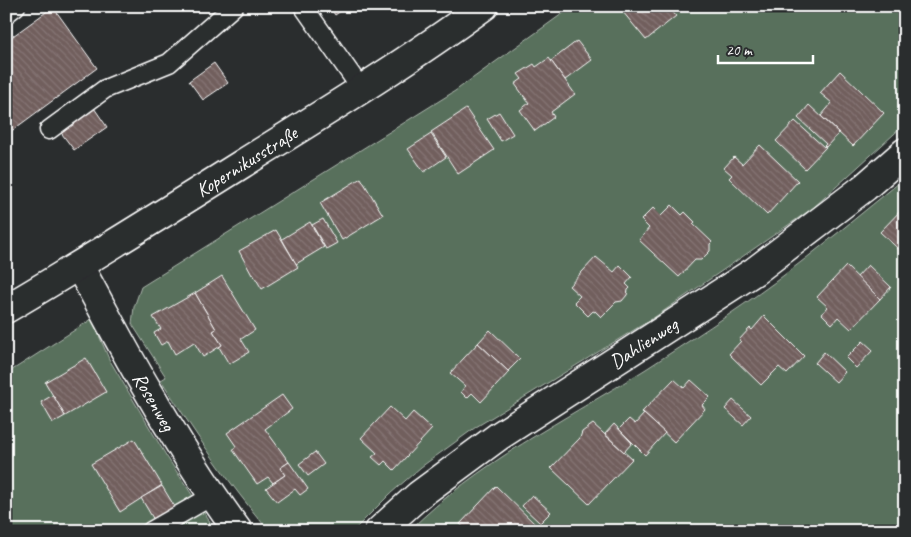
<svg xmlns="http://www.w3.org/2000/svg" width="911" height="537" font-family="Caveat,sans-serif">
  <defs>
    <pattern id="building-back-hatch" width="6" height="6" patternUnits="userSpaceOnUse" patternTransform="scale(1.25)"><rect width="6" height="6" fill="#715e5d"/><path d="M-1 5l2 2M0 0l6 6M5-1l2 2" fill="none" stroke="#867675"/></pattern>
  </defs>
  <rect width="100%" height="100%" fill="#2a2d2e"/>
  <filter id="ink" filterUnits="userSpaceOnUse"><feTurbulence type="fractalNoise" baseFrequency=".02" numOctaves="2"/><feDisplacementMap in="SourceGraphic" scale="10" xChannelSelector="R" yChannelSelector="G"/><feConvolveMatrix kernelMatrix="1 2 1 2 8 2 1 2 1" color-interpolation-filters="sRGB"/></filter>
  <g filter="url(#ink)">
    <g fill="#59705c" stroke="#acb8ae">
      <path d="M573,6H905V124L813,208L655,317L476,427L421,467L390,494L353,531H269C229,484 194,432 161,380L166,377L132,324L134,307L141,287L455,91Z"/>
      <path d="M905,178V531H409C477,463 565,420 646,369C689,341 733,313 775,282C819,249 862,213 905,178Z"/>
      <polygon points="92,319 109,359 167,457 216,531 6,531 6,374"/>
    </g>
    <g fill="url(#building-back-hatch)" stroke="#fff">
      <polygon points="329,6 348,6 335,15"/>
      <polygon points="618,6 668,6 676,16 646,40"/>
      <polygon points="53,7 97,68 6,135 6,41"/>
      <polygon points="577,41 592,60 565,80 551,61"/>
      <polygon points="549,58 575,94 551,112 554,117 535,131 520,110 529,103 515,84 522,79 518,74 534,64 536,67"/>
      <polygon points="214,63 228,83 203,100 189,81"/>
      <polygon points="840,71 884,113 853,146 821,116 832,103 820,93"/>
      <polygon points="92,105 107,127 74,150 59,130"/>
      <polygon points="809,105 839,133 826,147 824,146 826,144 798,118"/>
      <polygon points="466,109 494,150 458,174 431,132"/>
      <polygon points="499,112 513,134 501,141 487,119"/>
      <polygon points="795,121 824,147 824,146 826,147 805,169 776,141"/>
      <polygon points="431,134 446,157 424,172 408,149"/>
      <polygon points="760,145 798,181 767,215 729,178 732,175 724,168 734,157 742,164"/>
      <polygon points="361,178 383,215 342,240 320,203"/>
      <polygon points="672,205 682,215 685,212 695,222 693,224 712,242 710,244 710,251 701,260 695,260 679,277 639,240 649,228 641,220 653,208 661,216"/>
      <polygon points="905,206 905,255 880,232"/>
      <polygon points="323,219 337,243 326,249 312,225"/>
      <polygon points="310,222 324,247 296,264 282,239"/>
      <polygon points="276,230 298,267 262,289 253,274 252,275 239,251"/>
      <polygon points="596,257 614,272 620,265 632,277 626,284 630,288 628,290 627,295 622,301 616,302 601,317 595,311 595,312 593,311 588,316 574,302 580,296 569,286"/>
      <polygon points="868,265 891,287 880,299 857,277"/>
      <polygon points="846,266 880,299 851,329 838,317 832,324 822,314 828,307 817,297"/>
      <polygon points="222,276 255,330 241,339 249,352 229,364 219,347 222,345 213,331 216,329 195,293"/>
      <polygon points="195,293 216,329 213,331 222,345 203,357 194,342 175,354 168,341 161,345 154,333 161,329 153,317"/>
      <polygon points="764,316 804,356 787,374 779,367 761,385 729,354 741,341 739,340 750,328 752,330"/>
      <polygon points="490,330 520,359 508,371 478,343"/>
      <polygon points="863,341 873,350 856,368 846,358"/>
      <polygon points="478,343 509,372 481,402 472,393 467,398 461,392 465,386 450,373"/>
      <polygon points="824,352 845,372 836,382 815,363"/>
      <polygon points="86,358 106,392 65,416 45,382"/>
      <polygon points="674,379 684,388 691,380 710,397 702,405 705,409 674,442 642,412"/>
      <polygon points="53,395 65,416 53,423 41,402"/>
      <polygon points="282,395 292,409 265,429 289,462 280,468 285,475 273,483 268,477 257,484 233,450 236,446 227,433"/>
      <polygon points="733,400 751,416 743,425 725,409"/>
      <polygon points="390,407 405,421 413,412 432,429 394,470 385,461 381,465 372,457 377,453 361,438"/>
      <polygon points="644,414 665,433 645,455 619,429 629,419 635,424"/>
      <polygon points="593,424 632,459 589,504 551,468 580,438 582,432"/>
      <polygon points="614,424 632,443 624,452 605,434"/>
      <polygon points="134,439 162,485 120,512 91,464"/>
      <polygon points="315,452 324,464 308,476 299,464"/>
      <polygon points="289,462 308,489 300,495 295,489 277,502 266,488 285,475 280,468"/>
      <polygon points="162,486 178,512 157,525 141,498"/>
      <polygon points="496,486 539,528 536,531 466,531 467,530 460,524"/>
      <polygon points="532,495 551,512 540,523 522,506"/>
    </g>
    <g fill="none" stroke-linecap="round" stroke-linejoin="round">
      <g stroke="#fff" stroke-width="21">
        <g id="service">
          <polyline points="303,6 362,90"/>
          <polyline points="6,14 16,6"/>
          <polyline points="49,130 105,89 169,63 234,6"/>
          <polyline points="151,531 212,496"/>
        </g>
      </g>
      <g stroke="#fff" stroke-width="31">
        <g id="minor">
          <path id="s1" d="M79,266C102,307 123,349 147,389C175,438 205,486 238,531"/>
          <path id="s2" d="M379,531L419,495L499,436L755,271L865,187L905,152"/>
        </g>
      </g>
      <g stroke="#fff" stroke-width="31">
        <g id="tertiary">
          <path id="s3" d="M6,309C86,262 164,213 242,164C324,113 406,63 484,6"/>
        </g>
      </g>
      <use href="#service" stroke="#2a2d2e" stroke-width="18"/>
      <use href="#minor" stroke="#2a2d2e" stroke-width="28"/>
      <use href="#tertiary" stroke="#2a2d2e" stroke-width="28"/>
    </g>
  </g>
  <g text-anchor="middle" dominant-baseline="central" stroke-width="4.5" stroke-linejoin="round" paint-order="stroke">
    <g font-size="20" fill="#fff" stroke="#2a2d2e">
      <text stroke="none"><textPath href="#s3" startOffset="282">Kopernikusstraße</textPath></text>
      <text stroke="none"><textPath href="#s2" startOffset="325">Dahlienweg</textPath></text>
      <text stroke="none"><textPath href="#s1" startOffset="155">Rosenweg</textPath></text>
    </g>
  </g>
  <rect width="911" height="537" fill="none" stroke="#2a2d2e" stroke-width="25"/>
  <rect x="12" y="12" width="886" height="512" fill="none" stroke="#fff" stroke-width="2" filter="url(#ink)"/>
  <path d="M718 55v8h95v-8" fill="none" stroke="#ffffff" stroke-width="2.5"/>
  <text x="726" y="55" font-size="15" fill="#ffffff" stroke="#2a2d2e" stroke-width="4" paint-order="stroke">20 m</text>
</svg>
